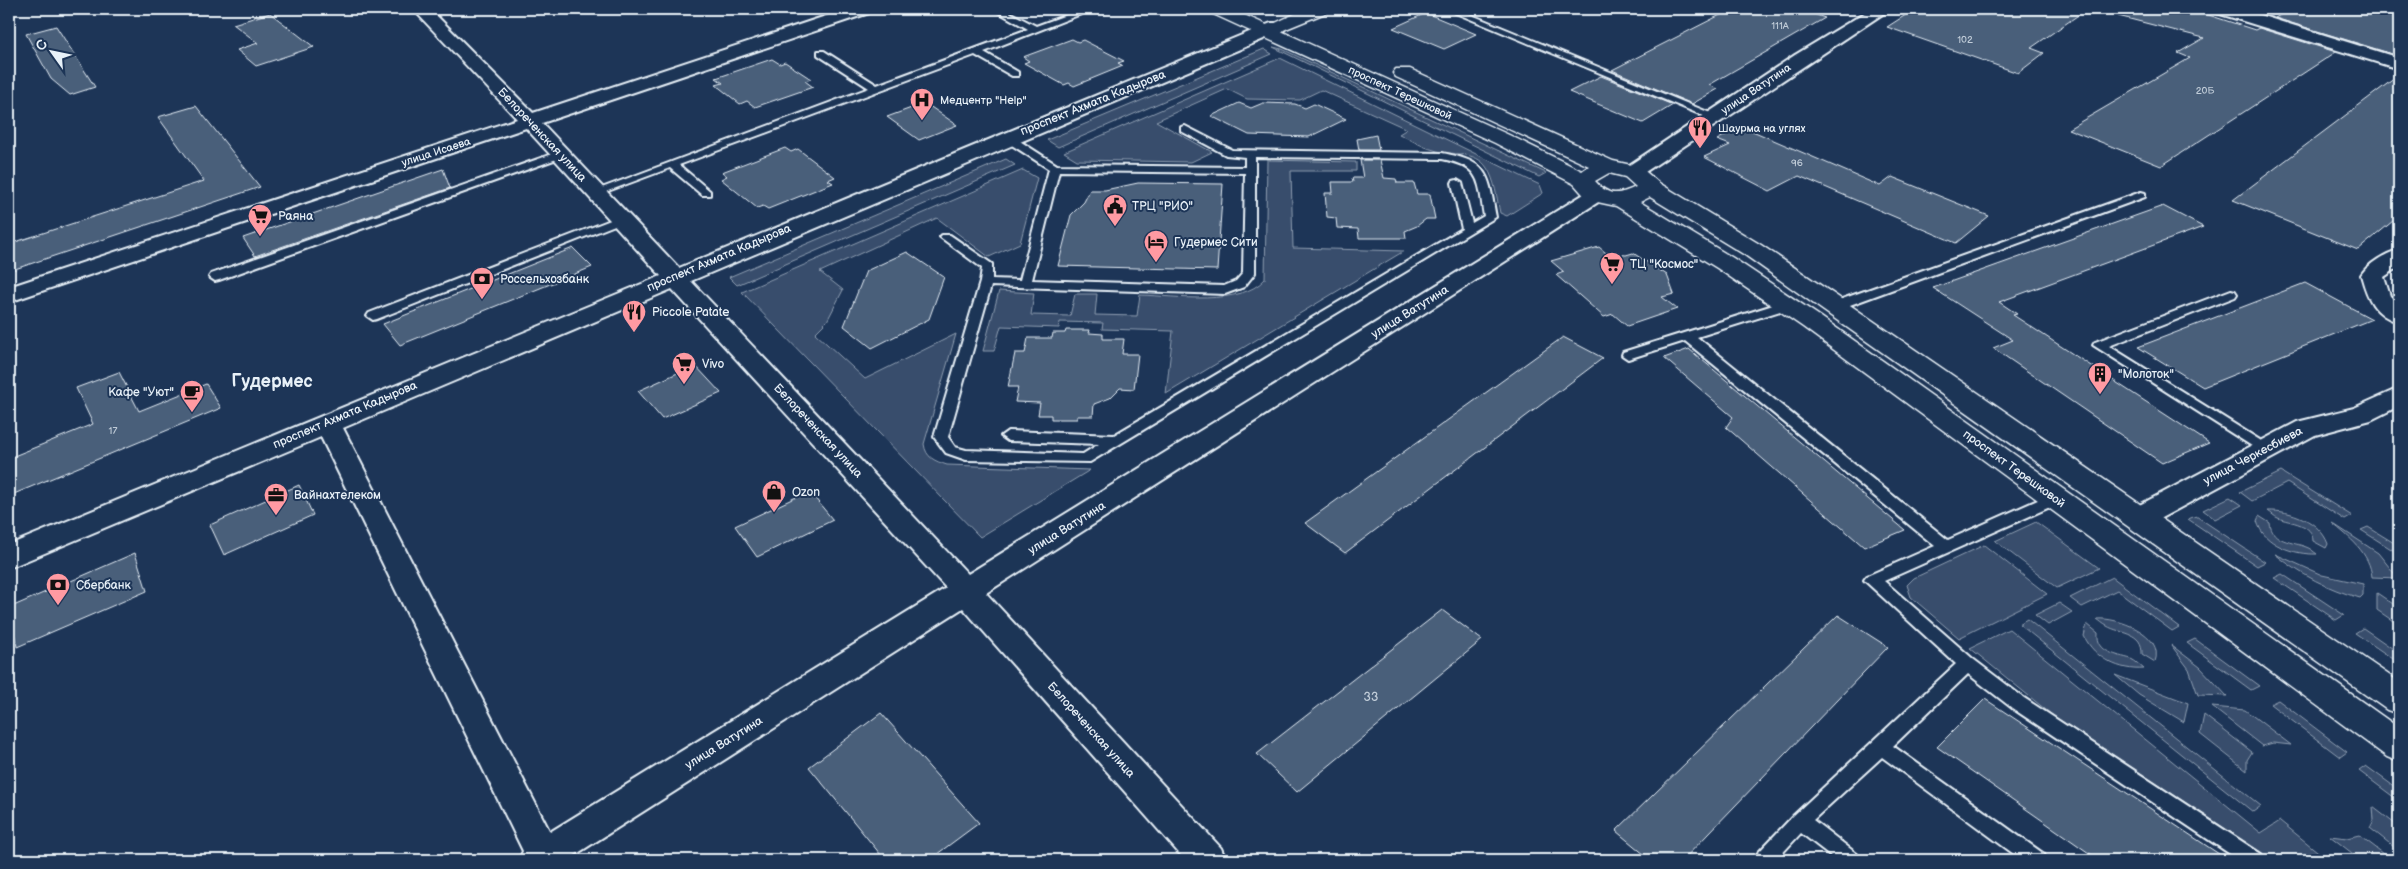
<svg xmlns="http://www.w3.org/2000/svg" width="2408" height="869" font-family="'Balsamiq Sans',sans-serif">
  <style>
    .green { fill: #374d6c; stroke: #909fb2 }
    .building { fill: #495e7a; stroke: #e8f1f8 }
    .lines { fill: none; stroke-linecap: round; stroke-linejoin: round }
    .lane-casing { stroke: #e8f1f8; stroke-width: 4 }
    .street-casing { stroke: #e8f1f8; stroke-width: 4 }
    .secondary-casing { stroke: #e8f1f8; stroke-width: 3 }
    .lane { fill: #1d3557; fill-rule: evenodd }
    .street { fill: #1d3557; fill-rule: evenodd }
    .secondary { fill: #1d3557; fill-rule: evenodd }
    .labels { text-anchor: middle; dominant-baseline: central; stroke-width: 4; stroke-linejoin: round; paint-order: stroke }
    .number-label { font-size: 10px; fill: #c0ccd8 }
    .far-street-label { font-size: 11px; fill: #e8f1f8; stroke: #1d3557 }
    .far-poi-label { font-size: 11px; fill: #e8f1f8; stroke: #1d3557; text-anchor: start }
    .street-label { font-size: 12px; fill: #e8f1f8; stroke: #1d3557 }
    .poi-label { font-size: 12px; fill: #e8f1f8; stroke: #1d3557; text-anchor: start }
    .near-number-label { font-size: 12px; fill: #c0ccd8 }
    .district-label { font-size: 18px; font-weight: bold; fill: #e8f1f8; stroke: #1d3557 }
  </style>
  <rect width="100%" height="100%" fill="#1d3557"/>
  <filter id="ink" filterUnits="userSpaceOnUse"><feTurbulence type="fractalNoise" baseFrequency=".02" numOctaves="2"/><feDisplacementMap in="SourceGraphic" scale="10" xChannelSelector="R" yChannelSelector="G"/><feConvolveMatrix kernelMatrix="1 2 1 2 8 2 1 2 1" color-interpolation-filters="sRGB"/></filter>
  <g filter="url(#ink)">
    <!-- green -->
    <g class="green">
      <polygon points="1273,47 1282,49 1546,173 1539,177"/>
      <polygon points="1264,49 1272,54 1058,147 1047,140"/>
      <path d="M1280 58 1525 178 1540 185 1543 193 1507 216 1500 213C1497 199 1495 180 1487 168 1476 150 1451 156 1434 150 1422 147 1410 139 1399 134L1407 129 1321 90 1300 100 1247 99 1227 89 1156 121 1212 152 1191 162 1077 160 1064 152Z"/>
      <polygon points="1006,159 1015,165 737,285 729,277"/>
      <path d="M1267 160 1356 162V171H1291L1293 248 1404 251 1166 394 1173 331 1102 329 1103 323 1060 322 1059 328 1001 326 994 351H983L999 291 1034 293 1031 315 1070 316 1075 294H1097L1095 315 1137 316 1140 295C1176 296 1240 307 1265 279Z"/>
      <path d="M1023 170 1037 178 1020 243 989 257 937 218 820 272 843 290 827 321 815 333 865 379 956 334 924 444C926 458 935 461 947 465L1090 470 980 537 742 292Z"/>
      <polygon points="2281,472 2352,516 2345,520 2287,483 2252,501 2240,492"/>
      <polygon points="2230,497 2242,505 2215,519 2203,510"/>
      <path d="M2268 511C2290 510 2320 521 2328 544L2326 548 2313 541C2313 523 2290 523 2278 518 2275 517 2271 513 2268 511Z"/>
      <polygon points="2196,516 2265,562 2257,566 2188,519"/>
      <path d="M2259 516 2270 523C2271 542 2294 542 2306 547 2310 548 2314 552 2317 554 2295 555 2263 545 2257 521Z"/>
      <polygon points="2036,522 2099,568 2057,588 1995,541"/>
      <path d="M2332 523 2378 553 2398 578 2372 577C2370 553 2349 537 2332 523Z"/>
      <polygon points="2368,527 2399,546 2399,554 2361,530"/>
      <polygon points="1984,545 2047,594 1959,638 1911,597 1907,585 1914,578"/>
      <path d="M2275 554 2322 575 2363 584V595L2360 598C2328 589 2301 575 2275 554Z"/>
      <polygon points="2282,574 2344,615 2336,620 2274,578"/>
      <polygon points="2112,577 2179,627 2172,631 2117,590 2082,607 2070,598"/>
      <polygon points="2377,593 2399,608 2399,625 2377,610"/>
      <polygon points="2059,603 2072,612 2048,625 2035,615"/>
      <polygon points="2027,619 2261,806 2253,812 2019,624"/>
      <path d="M2097 619C2117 617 2165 634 2155 662L2142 654C2143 631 2120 634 2107 626 2103 624 2100 621 2097 619Z"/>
      <path d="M2087 624 2098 633C2096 653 2118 655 2131 659 2136 661 2140 666 2144 669 2120 671 2095 659 2084 636Z"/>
      <polygon points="2363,628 2399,653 2399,663 2355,633"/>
      <polygon points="2009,629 2261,833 2280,821 2328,860 2273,860 2051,714 1970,648"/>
      <polygon points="2195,639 2259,686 2251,690 2187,643"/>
      <polygon points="2171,645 2200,667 2227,696 2198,695 2189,669"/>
      <polygon points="2115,675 2188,703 2184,722 2139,695"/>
      <polygon points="2278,700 2347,752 2340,757 2270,704"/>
      <polygon points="2212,707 2245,710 2291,745 2273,743 2262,746"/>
      <polygon points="2204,715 2252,752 2247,760 2247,771 2200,734"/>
      <polygon points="2366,766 2399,790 2399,801 2359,771"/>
      <polygon points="2373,807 2399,827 2399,851 2370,828 2374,820"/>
      <polygon points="2359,835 2392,860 2361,860 2330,836 2347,838"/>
    </g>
    <!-- building -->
    <g class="building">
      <polygon points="1732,9 1800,9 1825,18 1709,85 1718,89 1692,104 1612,70"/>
      <polygon points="1915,9 2087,9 2031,48 2044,53 2018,73 1887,27"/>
      <polygon points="2119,9 2190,9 2255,30 2259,28 2336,52 2161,166 2068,129 2190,58 2178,53 2204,38 2118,16"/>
      <polygon points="2290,9 2399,9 2399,56 2275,18"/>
      <polygon points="270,13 314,47 256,66 237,50 258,43 233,24"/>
      <polygon points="1426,13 1476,34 1444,49 1393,28"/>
      <polygon points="56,26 95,87 70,95 51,79 26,34"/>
      <polygon points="1072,39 1078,42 1083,40 1124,61 1118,63 1123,66 1074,86 1069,83 1064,85 1024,63 1029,61 1023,57"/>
      <polygon points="772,59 780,64 785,62 811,79 805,81 813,87 755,107 747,101 740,104 716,85 723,83 716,78"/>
      <polygon points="2399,75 2399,216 2358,250 2233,200"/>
      <polygon points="1601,76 1673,105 1643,123 1569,92"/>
      <polygon points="925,103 957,125 919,140 887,117"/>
      <polygon points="1239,103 1251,108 1263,103 1295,104 1305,108 1314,104 1346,119 1309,137 1249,135 1211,116"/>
      <polygon points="196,106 260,187 9,271 9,244 204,181 158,117"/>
      <polygon points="1741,126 1880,186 1892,177 1989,216 1956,243 1799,176 1770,191 1704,157 1730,145 1717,140"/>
      <polygon points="1376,135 1379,150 1359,150 1357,139"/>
      <polygon points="785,148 791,152 798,149 835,177 828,180 833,183 768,209 763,206 757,208 721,179 727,176 722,172"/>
      <polygon points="1360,160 1380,160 1384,178 1396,179 1397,183 1414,183 1417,194 1430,194 1435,219 1426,219 1417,226 1405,231 1406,238 1359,238 1358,229 1337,228 1336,218 1327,217 1325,193 1333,193 1332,182 1353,182 1352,178 1363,178"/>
      <polygon points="443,169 450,188 255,256 243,238"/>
      <polygon points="1138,183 1223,184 1217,270 1058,266 1071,215 1084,202 1090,190 1105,190"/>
      <polygon points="2163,206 2203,227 1999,302 2017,314 2013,315 2209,443 2162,463 1993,348 2013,340 1933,288"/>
      <polygon points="1599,247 1606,253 1626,255 1633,253 1667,275 1674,294 1662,297 1677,309 1627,326 1613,314 1604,317 1556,275 1564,272 1551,261"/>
      <polygon points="573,248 592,267 400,345 383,324"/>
      <polygon points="907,252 944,277 929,319 872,348 844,326 866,271"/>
      <polygon points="2305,283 2372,319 2203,387 2138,347"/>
      <polygon points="1066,330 1090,330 1089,333 1103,334 1103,339 1124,339 1122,354 1138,354 1134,389 1120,388 1110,398 1094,404 1093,416 1077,416 1077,419 1051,419 1051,415 1038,415 1040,403 1015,402 1018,387 1008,387 1015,353 1025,353 1028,338 1052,338 1053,333 1065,333"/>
      <polygon points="1563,337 1603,358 1345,553 1305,523"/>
      <polygon points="1689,349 1905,530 1864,547 1726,427 1733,417 1664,358"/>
      <polygon points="695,365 721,393 662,419 638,391"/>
      <polygon points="119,372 139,411 206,384 221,408 9,496 9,458 93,424 76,388"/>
      <polygon points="299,485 313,515 224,555 210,525"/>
      <polygon points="809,491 833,520 757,557 735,526"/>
      <polygon points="135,553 147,591 17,647 9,608"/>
      <polygon points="1442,610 1482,640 1297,792 1257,754"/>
      <polygon points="1838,615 1888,647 1683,860 1651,860 1616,831"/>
      <polygon points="1985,699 2228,860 2099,860 1937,747"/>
      <polygon points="881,713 979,823 929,860 885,860 809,767"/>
    </g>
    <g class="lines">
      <defs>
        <g id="lane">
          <polygon points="993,9 1003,9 1036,26 1083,9 1094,9 984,52 1018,72 1018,76 1012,76 975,55 679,165 710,191 710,195 702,195 670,168 600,194 596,195 591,192 869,88 818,55 818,51 824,51 877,85 1028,29"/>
          <polygon points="1446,9 1457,9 1720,117 1719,119 1711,119"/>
          <path d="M1185 126 1232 150 1442 153C1489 162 1488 173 1496 217L1090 462 966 460 946 453 934 437 980 282 982 268 940 237 942 235H950L992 264V279L1020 280 1049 169 1004 140V136H1012L1057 165 1245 167V157L1226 155 1181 131V127ZM1255 157 1442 159C1482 167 1478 181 1484 216L1472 223 1462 183 1457 180 1453 181 1452 183 1462 229 1114 435 1008 431 1001 436 1008 441 1099 444 1083 454 966 450 955 447 948 437 991 286 1225 294 1244 287 1255 273ZM1059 171 1245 173 1243 273 1236 281 1224 286 1032 280Z"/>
          <polygon points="561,151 566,154 565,156 219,280 215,281 209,277 211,274"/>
          <polygon points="2141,192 2145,193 2145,197 1839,309 1835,310 1829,306 1831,303"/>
          <polygon points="621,216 627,219 625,221 377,319 373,320 367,316 369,313"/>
          <polygon points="2231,290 2235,291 2237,294 2235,297 2109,346 2271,447 2273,450 2271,453 2266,455 2093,345 2095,342"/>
          <polygon points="1786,301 1790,302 1792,305 1790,308 1697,337 1948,540 2049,495 2059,495 2061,499 2059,503 1884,581 1973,659 2024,698 2261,854 2263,860 2239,860 2012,708 1968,674 1893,746 2044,854 2046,860 2022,860 1882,757 1813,820 1857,854 1859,860 1836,860 1801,833 1776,860 1755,860 1757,854 1794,815 1956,664 1864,580 1867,576 1935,546 1685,341 1628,359 1622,355 1623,352"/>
        </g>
        <g id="street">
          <path d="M413 9H430L533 113 847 9H871L869 13 542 123 679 268 1271 23H1283L1286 27 1283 31 691 281 968 574 1589 191 1596 189 1603 191 1606 195 1603 199 986 593 1221 848 1226 860H1185L963 608 567 860H519L523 851 321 437 9 568V545L661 276 526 128 9 302V287L517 119ZM672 289 946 588 550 832 343 428Z"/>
          <polygon points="1871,9 1890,9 1639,176 1632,178 1625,176 1622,172 1625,168 1795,55"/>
          <polygon points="2215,9 2240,9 2399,58 2399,69 2217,13"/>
          <path d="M2399 250V267L2384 277 2390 296 2399 304V322C2374 316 2367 297 2361 275 2368 264 2386 253 2399 250Z"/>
          <polygon points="2399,388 2399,406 2371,420 2315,435 2150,524 2140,527 2130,524 2126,517 2130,510 2297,422 2354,408"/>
        </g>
        <path id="secondary" d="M1208 9H1231L1269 26 1305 9H1328L1325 13 1281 31 1509 135 1582 171 1589 166 1396 77 1393 73 1396 69H1410L1613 161 1640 167 1659 183 1761 245 1844 301 2399 682V714L2387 710 1745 255 1650 197 1640 202 1733 258 1821 317 2399 728V762L2387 757 1803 327 1717 268 1616 206 1588 200 1574 184 1495 143 1211 13ZM1609 173 1625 177 1636 187C1618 195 1609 197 1595 181Z"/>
      </defs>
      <!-- lane casing -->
      <use href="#lane" class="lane-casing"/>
      <!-- street casing -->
      <use href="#street" class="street-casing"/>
      <!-- secondary casing -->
      <use href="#secondary" class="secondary-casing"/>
      <!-- lane -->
      <use href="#lane" class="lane"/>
      <!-- street -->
      <use href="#street" class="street"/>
      <!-- secondary -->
      <use href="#secondary" class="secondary"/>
    </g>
  </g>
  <!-- icons -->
  <defs>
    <symbol id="hospital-pin" viewBox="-11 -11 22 30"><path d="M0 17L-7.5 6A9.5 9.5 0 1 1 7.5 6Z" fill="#ff9aa2" stroke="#1d3557"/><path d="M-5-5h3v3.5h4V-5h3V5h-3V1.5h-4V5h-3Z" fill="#111"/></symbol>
    <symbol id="restaurant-pin" viewBox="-11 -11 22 30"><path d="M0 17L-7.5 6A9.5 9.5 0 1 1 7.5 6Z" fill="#ff9aa2" stroke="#1d3557"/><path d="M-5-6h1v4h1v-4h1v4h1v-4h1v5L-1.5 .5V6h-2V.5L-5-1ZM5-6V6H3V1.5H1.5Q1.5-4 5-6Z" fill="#111"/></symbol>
    <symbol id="civic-pin" viewBox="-11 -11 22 30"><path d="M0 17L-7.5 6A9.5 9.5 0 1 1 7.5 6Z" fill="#ff9aa2" stroke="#1d3557"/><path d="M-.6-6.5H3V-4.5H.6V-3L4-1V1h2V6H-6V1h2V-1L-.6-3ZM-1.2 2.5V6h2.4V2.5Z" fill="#111"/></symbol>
    <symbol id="supermarket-pin" viewBox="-11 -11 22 30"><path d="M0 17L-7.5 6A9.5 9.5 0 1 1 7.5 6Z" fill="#ff9aa2" stroke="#1d3557"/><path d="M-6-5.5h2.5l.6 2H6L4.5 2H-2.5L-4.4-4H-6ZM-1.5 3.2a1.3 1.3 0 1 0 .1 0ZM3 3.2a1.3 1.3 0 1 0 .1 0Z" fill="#111"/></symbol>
    <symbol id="hotel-pin" viewBox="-11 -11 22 30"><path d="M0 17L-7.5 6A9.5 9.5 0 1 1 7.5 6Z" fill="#ff9aa2" stroke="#1d3557"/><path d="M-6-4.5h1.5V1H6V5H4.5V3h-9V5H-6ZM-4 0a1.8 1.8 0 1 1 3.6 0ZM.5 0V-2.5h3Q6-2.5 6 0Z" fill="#111"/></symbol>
    <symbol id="bank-pin" viewBox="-11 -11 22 30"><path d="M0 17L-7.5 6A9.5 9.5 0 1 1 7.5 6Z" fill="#ff9aa2" stroke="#1d3557"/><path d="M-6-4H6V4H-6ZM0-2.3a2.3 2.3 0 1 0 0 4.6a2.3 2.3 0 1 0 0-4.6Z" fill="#111"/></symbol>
    <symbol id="building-pin" viewBox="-11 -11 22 30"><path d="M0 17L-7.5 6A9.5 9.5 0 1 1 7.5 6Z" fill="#ff9aa2" stroke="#1d3557"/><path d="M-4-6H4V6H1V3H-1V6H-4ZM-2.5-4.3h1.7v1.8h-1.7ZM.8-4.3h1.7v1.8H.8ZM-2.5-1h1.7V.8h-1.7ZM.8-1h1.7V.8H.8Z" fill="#111"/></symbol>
    <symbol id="cafe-pin" viewBox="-11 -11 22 30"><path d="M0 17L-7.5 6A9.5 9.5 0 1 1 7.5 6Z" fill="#ff9aa2" stroke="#1d3557"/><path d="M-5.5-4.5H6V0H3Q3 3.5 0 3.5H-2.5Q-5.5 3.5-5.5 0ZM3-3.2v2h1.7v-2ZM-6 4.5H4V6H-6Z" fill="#111"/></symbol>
    <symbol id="shop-pin" viewBox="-11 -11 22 30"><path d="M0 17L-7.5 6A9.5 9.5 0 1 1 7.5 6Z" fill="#ff9aa2" stroke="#1d3557"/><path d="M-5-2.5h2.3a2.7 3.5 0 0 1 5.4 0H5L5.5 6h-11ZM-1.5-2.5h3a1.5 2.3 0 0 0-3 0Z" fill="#111"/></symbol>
    <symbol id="office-pin" viewBox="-11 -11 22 30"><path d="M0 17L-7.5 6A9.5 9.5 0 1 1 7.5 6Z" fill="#ff9aa2" stroke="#1d3557"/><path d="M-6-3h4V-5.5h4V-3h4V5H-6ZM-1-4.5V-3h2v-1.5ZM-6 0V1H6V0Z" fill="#111"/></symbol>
  </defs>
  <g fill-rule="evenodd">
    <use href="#hospital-pin" x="908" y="86" width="28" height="38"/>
    <use href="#restaurant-pin" x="1686" y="114" width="28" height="38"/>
    <use href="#civic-pin" x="1101" y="192" width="28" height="38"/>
    <use href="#supermarket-pin" x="246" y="202" width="28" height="38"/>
    <use href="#hotel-pin" x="1142" y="228" width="28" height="38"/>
    <use href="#supermarket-pin" x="1598" y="250" width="28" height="38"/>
    <use href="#bank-pin" x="468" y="265" width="28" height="38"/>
    <use href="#restaurant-pin" x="620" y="298" width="28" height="38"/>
    <use href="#supermarket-pin" x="670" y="350" width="28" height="38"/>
    <use href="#building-pin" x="2086" y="360" width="28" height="38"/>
    <use href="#cafe-pin" x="178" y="378" width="28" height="38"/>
    <use href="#shop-pin" x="760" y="478" width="28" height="38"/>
    <use href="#office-pin" x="262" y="481" width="28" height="38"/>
    <use href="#bank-pin" x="44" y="571" width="28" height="38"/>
  </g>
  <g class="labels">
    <!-- number labels -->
    <g class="number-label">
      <text x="1780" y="26">111А</text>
      <text x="1965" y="40">102</text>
      <text x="2205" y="91">20Б</text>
      <text x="1797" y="163">96</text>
      <text x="113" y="431">17</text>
    </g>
    <!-- far-street labels -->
    <g class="far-street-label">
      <text transform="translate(1756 89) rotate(-34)">улица Ватутина</text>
      <text transform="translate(1400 93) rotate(25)">проспект Терешковой</text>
      <text transform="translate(436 152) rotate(-18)">улица Исаева</text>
    </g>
    <!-- far-poi labels -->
    <g class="far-poi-label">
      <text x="940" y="100">Медцентр "Help"</text>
      <text x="1718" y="128">Шаурма на углях</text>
    </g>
    <!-- street labels -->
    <g class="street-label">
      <text transform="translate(1093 103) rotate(-22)">проспект Ахмата Кадырова</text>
      <text transform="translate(542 135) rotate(47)">Белореченская улица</text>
      <text transform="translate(719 258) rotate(-23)">проспект Ахмата Кадырова</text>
      <text transform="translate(1410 312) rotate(-32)">улица Ватутина</text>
      <text transform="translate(345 415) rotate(-23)">проспект Ахмата Кадырова</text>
      <text transform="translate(818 431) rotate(47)">Белореченская улица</text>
      <text transform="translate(2253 456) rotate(-28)">улица Черкесбиева</text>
      <text transform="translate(2014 469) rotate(36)">проспект Терешковой</text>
      <text transform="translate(1067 528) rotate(-32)">улица Ватутина</text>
      <text transform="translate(1091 730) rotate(48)">Белореченская улица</text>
      <text transform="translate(724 743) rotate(-32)">улица Ватутина</text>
    </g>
    <!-- poi labels -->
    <g class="poi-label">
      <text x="1132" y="206">ТРЦ "РИО"</text>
      <text x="278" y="216">Раяна</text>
      <text x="1174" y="242">Гудермес Сити</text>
      <text x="1630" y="264">ТЦ "Космос"</text>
      <text x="500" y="279">Россельхозбанк</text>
      <text x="652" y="312">Piccole Patate</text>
      <text x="702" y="364">Vivo</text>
      <text x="2118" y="374">"Молоток"</text>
      <text x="174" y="392" text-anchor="end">Кафе "Уют"</text>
      <text x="792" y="492">Ozon</text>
      <text x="294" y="495">Вайнахтелеком</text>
      <text x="76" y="585">Сбербанк</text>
    </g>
    <!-- near-number labels -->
    <g class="near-number-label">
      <text x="1371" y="697">33</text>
    </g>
    <!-- district labels -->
    <g class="district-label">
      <text x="272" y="381">Гудермес</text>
    </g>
  </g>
  <!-- margin -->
  <rect width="2408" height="869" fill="none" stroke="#1d3557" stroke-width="30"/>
  <rect x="15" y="15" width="2378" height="839" fill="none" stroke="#e8f1f8" stroke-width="2" filter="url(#ink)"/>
  <!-- north arrow -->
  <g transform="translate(52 52) rotate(303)" stroke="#1d3557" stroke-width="4" paint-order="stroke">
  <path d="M0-4L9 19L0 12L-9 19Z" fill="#e8f1f8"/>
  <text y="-8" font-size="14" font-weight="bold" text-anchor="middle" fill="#e8f1f8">С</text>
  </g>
</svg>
